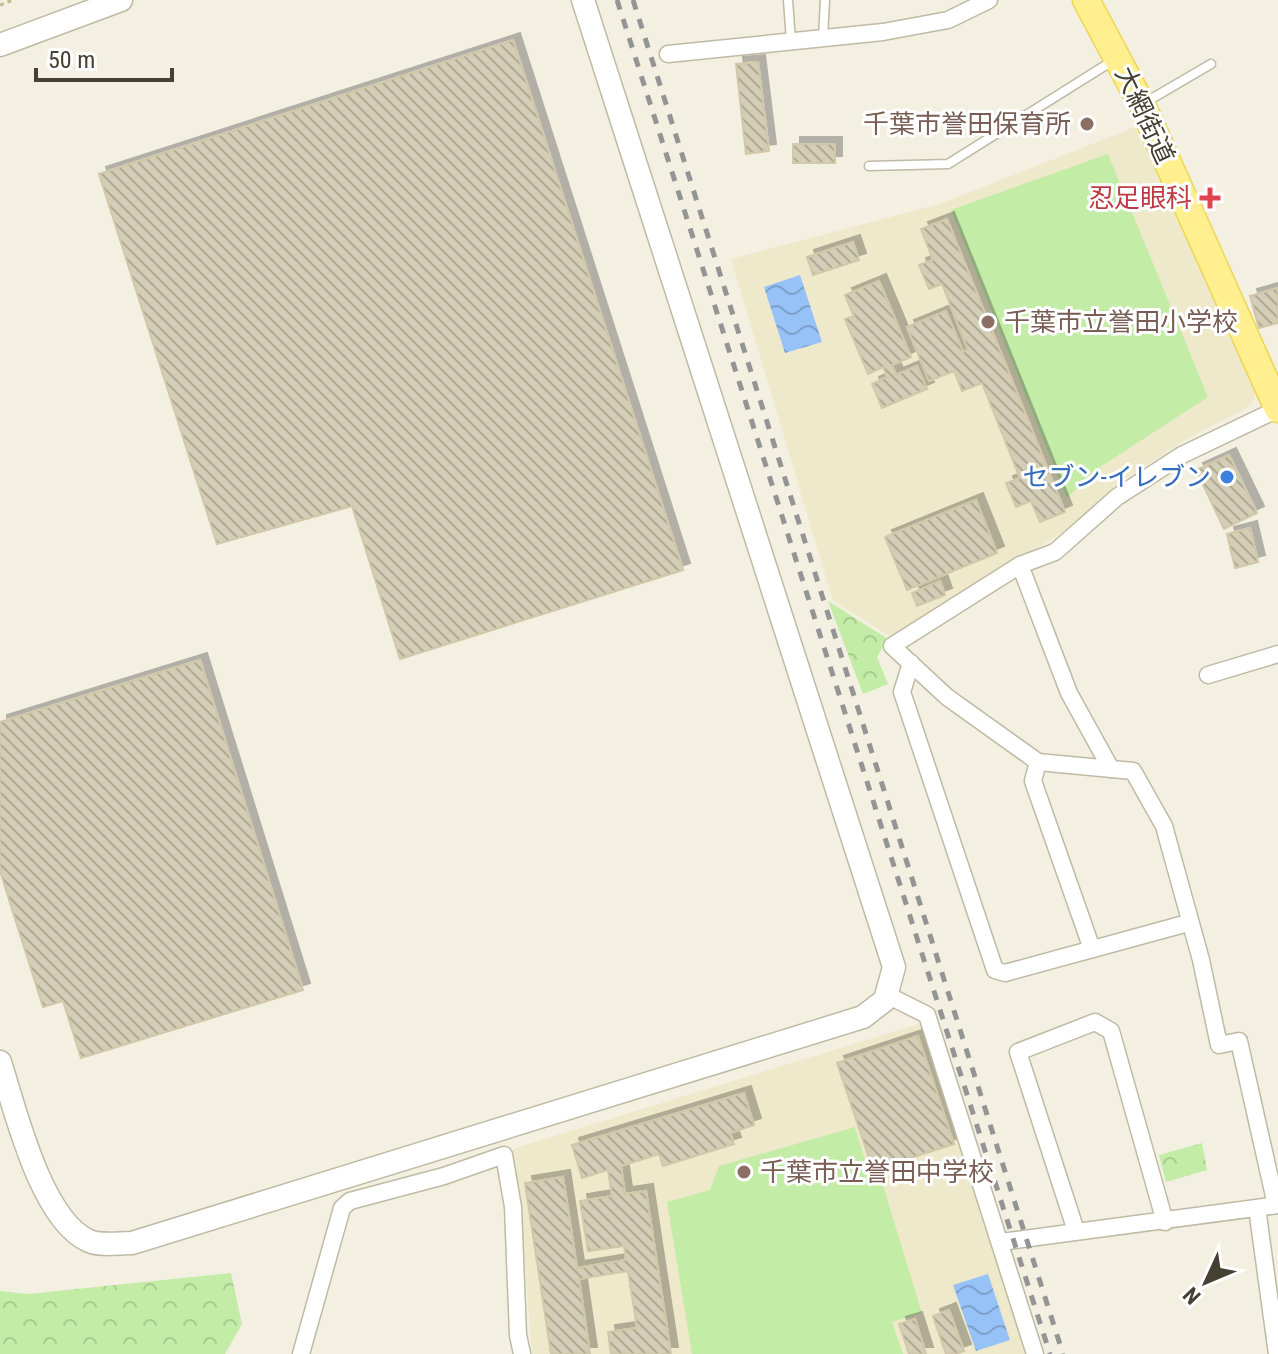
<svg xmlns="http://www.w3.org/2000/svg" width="1278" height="1354" font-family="'Roboto Condensed','Noto Sans JP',sans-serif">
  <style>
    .education { fill: #eee9ca }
    .grass { fill: #c3eca6 }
    .forest { fill: url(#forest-crowns) }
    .water { fill: url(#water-waves) }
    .building { fill: url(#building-back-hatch); stroke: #d1c7a9; stroke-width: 2; filter: url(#shadow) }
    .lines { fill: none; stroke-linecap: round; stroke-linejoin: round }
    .service-casing { stroke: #bfbaa4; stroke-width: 11 }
    .minor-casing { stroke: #bfbaa4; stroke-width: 19 }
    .tertiary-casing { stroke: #bfbaa4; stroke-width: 25 }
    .primary-casing { stroke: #efd654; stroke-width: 29 }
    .path { stroke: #c2b894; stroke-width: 3; stroke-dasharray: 4 4; stroke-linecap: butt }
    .service { stroke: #fff; stroke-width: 8 }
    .minor { stroke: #fff; stroke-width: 16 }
    .tertiary { stroke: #fff; stroke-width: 22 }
    .primary { stroke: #ffef8f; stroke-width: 26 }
    .rail { stroke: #949494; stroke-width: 5; stroke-dasharray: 10 10; stroke-linecap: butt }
    .education-dot { fill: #8d6e63; stroke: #fff; stroke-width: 3 }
    .health-dot { fill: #e0444e; stroke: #fff; stroke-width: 3 }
    .shop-dot { fill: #3f7fe0; stroke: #fff; stroke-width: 3 }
    .labels { text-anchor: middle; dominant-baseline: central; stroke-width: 6; stroke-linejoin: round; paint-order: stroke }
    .street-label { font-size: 26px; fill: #454032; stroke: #fff }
    .education-label { font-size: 26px; fill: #785e54; stroke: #fff; text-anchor: start }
    .health-label { font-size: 26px; fill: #be3a42; stroke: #fff; text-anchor: end }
    .shop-label { font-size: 26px; fill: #366cbe; stroke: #fff; text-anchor: end }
  </style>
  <defs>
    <pattern id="forest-crowns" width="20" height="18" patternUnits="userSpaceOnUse" patternTransform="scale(2)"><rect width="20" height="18" fill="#c3eca6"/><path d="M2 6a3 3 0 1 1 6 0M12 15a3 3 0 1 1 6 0" fill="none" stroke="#a9cb8f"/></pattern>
    <pattern id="water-waves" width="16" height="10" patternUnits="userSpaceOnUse" patternTransform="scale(2)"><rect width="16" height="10" fill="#97c2f7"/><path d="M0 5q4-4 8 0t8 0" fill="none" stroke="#7d9fc9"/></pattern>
    <pattern id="building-back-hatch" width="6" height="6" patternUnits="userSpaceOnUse" patternTransform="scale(2)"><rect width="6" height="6" fill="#d5ceb6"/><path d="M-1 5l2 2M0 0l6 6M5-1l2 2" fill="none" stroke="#afa995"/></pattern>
    <filter id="shadow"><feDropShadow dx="7" dy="-7" stdDeviation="0" flood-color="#0004"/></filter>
  </defs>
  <rect width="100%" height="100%" fill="#f3f0e2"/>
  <!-- education -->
  <g class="education">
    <polygon points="1135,127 1255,386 1254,400 1246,409 1190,437 1120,482 1075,525 891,637 833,601 731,259 940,204"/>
    <polygon points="925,1022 1029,1348 1026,1354 532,1354 519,1189 510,1156 515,1148"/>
  </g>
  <!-- grass -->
  <g class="grass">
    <polygon points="1108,154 1208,397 1094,471 1067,498 951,210"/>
    <polygon points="855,1127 872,1184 882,1182 922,1313 892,1322 903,1354 692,1354 667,1202 710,1190 719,1166"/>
  </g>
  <!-- forest -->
  <g class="forest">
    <polygon points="828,601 888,639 877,657 888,684 863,694"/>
    <polygon points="1202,1143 1207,1170 1166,1182 1159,1155"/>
    <polygon points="231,1273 242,1324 225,1354 0,1354 0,1291 28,1294"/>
  </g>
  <!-- water -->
  <g class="water">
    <polygon points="800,275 822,342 785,353 764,287"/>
    <polygon points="988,1274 1010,1340 976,1351 953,1285"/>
  </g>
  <!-- building -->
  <g class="building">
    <polygon points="513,40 683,570 400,659 352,506 217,544 99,174"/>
    <polygon points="758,62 769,151 746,154 736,64"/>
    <rect x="793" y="144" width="42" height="19"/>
    <polygon points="947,219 1065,512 1040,522 1031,501 1016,507 1006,483 1020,478 982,383 962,391 954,371 929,381 907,327 946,311 963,352 968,350 942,284 929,289 919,265 933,260 921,229"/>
    <polygon points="853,242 859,260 813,275 807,257"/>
    <polygon points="879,281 911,357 892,365 896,375 917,366 927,389 882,408 872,384 887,377 883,367 868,374 845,319 854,316 845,295"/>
    <polygon points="1278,288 1278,323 1259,328 1250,296"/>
    <polygon points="1229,455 1257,513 1224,529 1196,470"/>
    <polygon points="976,500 997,553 907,590 885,537"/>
    <polygon points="1250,528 1258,562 1235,568 1227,534"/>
    <polygon points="940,581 945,595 917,606 912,593"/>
    <polygon points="200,660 303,990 81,1058 63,1001 43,1007 0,871 0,722"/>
    <polygon points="918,1036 954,1144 873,1170 837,1063"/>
    <polygon points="744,1093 754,1125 730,1133 734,1144 663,1166 659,1154 621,1166 625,1194 646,1191 671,1354 611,1354 608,1332 637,1328 628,1271 579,1279 590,1354 551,1354 525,1183 563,1177 577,1268 626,1260 624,1246 588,1251 580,1201 612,1196 608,1170 582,1178 572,1145"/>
    <polygon points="949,1310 964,1351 956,1354 946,1354 933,1316"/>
    <polygon points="915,1319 926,1354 909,1354 899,1324"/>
  </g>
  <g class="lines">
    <defs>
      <g id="service">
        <polyline points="788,0 791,41"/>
        <polyline points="823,38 825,0"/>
        <polyline points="1146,102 1211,64"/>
        <polyline points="869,166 948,164 1114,60"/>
      </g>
      <g id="minor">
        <polyline points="668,54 883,32 948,20 989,0"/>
        <polyline points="1020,565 1069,693 1111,769"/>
        <polyline points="911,663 902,692 995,970 1005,973 1188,923"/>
        <polyline points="1208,675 1278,654"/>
        <polyline points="1038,762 1033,781 1092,949"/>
        <polyline points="887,995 927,1015 1035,1354"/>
        <polyline points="1276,1205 1239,1041 1219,1045 1201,960 1164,826 1133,771 1038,762 947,697 892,646 1020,565 1055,552 1117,497 1182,455 1278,409"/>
        <polyline points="1257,1208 1277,1354"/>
        <polyline points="1076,1231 1018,1052 1095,1022 1111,1031 1165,1222"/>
        <polyline points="1001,1242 1278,1205"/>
        <polyline points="301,1354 342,1208 350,1201 444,1176 504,1155 513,1207 518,1335 522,1354"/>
      </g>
      <g id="tertiary">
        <polyline points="0,45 121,0"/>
        <path d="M0 1062C15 1109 41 1220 89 1241 100 1246 119 1243 132 1243L863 1017 885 1000 894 967 583 0"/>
      </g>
      <polyline id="primary" points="1086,0 1142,105 1278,409"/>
    </defs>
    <!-- service casing -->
    <use href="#service" class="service-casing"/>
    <!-- minor casing -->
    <use href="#minor" class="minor-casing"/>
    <!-- tertiary casing -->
    <use href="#tertiary" class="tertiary-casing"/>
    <!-- primary casing -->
    <use href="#primary" class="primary-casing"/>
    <!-- path -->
    <polyline class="path" points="0,5 13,0"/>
    <!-- service -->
    <use href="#service" class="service"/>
    <!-- minor -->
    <use href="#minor" class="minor"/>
    <!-- tertiary -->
    <use href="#tertiary" class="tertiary"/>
    <!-- primary -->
    <use href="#primary" class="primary"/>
    <!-- rail -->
    <g class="rail">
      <polyline points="617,0 1050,1354"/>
      <polyline points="633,0 1063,1354"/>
    </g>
  </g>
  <!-- markers -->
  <g class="education-dot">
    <circle cx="1087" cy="124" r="8"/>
    <circle cx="988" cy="322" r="8"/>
    <circle cx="744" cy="1172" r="8"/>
  </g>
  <path class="health-dot" d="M1206 186h8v8h8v8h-8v8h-8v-8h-8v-8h8z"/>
  <circle class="shop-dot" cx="1227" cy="477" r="8"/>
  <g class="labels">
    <!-- street labels -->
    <g class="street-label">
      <text transform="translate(1145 115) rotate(65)">大網街道</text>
    </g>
    <!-- education labels -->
    <g class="education-label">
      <text x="1071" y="124" text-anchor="end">千葉市誉田保育所</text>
      <text x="1004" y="322">千葉市立誉田小学校</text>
      <text x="760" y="1172">千葉市立誉田中学校</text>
    </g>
    <!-- health labels -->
    <g class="health-label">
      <text x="1192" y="198">忍足眼科</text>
    </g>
    <!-- shop labels -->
    <g class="shop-label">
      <text x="1211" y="477">セブン-イレブン</text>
    </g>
  </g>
  <!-- north arrow -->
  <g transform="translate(1206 1282) rotate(226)" stroke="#ffffff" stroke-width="6" paint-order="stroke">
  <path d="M0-6L14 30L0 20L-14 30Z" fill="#454032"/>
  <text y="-12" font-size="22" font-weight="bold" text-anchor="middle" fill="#454032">N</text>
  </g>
  <!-- scale -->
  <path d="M36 68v12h136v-12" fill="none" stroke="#454032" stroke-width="4"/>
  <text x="48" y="68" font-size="24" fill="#454032" stroke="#ffffff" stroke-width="6" paint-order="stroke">50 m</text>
</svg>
